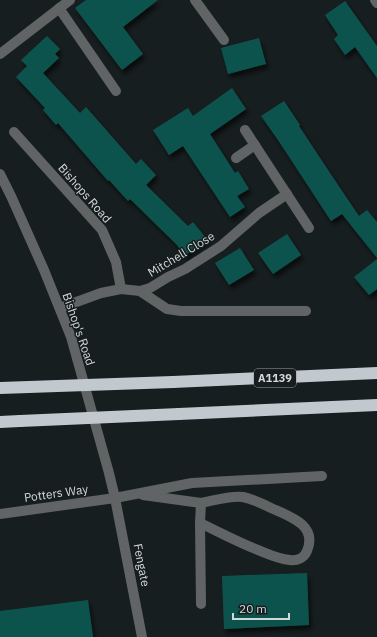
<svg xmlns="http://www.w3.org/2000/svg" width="377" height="637" font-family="'IBM Plex Sans',sans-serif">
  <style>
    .building { fill: #11534e; filter: url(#shadow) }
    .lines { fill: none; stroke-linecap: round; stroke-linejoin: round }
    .minor { stroke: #616465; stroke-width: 10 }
    .highway { stroke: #c2c9ce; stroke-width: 12 }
    .highway-bridge { stroke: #c2c9ce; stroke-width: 12 }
    .labels { text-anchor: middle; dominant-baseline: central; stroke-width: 3; stroke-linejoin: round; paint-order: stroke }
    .shield { fill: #171e1f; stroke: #9ba0a1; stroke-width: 1 }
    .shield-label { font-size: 11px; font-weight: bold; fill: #d3d8d9 }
    .street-label { font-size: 12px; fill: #d3d8d9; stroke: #171e1f }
  </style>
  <defs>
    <filter id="shadow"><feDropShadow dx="2.5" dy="4.5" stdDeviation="2" flood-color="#0009"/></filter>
  </defs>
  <rect width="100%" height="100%" fill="#171e1f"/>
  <!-- building -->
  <g class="building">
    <polygon points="86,0 158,0 123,27 143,54 122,70 75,8"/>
    <polygon points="345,1 377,46 377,78 355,47 345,55 334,39 338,35 325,15"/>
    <polygon points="47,36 60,49 55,54 59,58 43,73 80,113 86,107 136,164 141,159 156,175 146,185 188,226 193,222 206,238 185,256 177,245 130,199 128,201 109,180 108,181 58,123 56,125 43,110 45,108 16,77 27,66 21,60"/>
    <polygon points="259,38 266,64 228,74 221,48"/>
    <polygon points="232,88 246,109 210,134 235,173 238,171 249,189 237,196 245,207 230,217 183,146 169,155 153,130 188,108 193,116"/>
    <polygon points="284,101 300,125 299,126 334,179 359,216 367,210 377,222 377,258 342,214 331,221 278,140 261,116"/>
    <polygon points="287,234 301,255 273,274 258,253"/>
    <polygon points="240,248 254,270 229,285 215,263"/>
    <polygon points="377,259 377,289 369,295 354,277"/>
    <polygon points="307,573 309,625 224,629 222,576"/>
    <polygon points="88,600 93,637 0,637 0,611"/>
  </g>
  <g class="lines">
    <!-- minor -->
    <g class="minor">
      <polyline points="195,0 224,40"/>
      <polyline points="375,0 377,3"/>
      <polyline points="59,8 116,91"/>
      <polyline points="0,54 70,0"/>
      <polyline points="245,130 309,228"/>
      <polyline points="14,132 102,230 116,262 121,289 101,293 60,308"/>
      <polyline points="236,158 255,145"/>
      <polyline points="0,174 11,196 44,270 71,337 109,473 115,498 142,637"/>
      <polyline points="121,289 140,291 150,288 168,277 185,269 221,246 259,213 287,194"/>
      <polyline points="140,291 167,309 181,311 306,311"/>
      <polyline points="143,495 201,503 200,523 201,604"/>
      <polyline points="0,514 115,498 192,483 322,476"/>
      <path d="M200 523C219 532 238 542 258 550 268 554 278 559 290 560 297 561 304 558 307 551 318 525 289 516 271 508 263 504 252 499 243 497 232 495 212 501 201 503"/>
    </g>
    <!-- highway -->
    <g class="highway">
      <polyline points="173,382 377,373"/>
      <polyline points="179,414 377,405"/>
      <polyline points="0,422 20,421"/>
    </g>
    <!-- highway-bridge -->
    <g class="highway-bridge">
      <polyline points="0,388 173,382"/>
      <polyline points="20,421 179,414"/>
    </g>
  </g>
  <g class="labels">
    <!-- shield labels -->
    <rect class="shield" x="254" y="369" width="42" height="18" rx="3"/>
    <g class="shield-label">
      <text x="275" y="378">A1139</text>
    </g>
    <!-- street labels -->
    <g class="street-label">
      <text transform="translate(85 193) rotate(49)">Bishops Road</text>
      <text transform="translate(181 254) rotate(-31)">Mitchell Close</text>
      <text transform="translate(79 329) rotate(71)">Bishop's Road</text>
      <text transform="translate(56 493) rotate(-8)">Potters Way</text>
      <text transform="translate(142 565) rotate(79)">Fengate</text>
    </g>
  </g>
  <!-- scale -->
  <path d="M233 613v6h56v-6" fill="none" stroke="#d3d8d9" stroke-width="2"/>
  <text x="239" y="613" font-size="12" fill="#d3d8d9" stroke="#171e1f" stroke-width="3" paint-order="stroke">20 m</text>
</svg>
